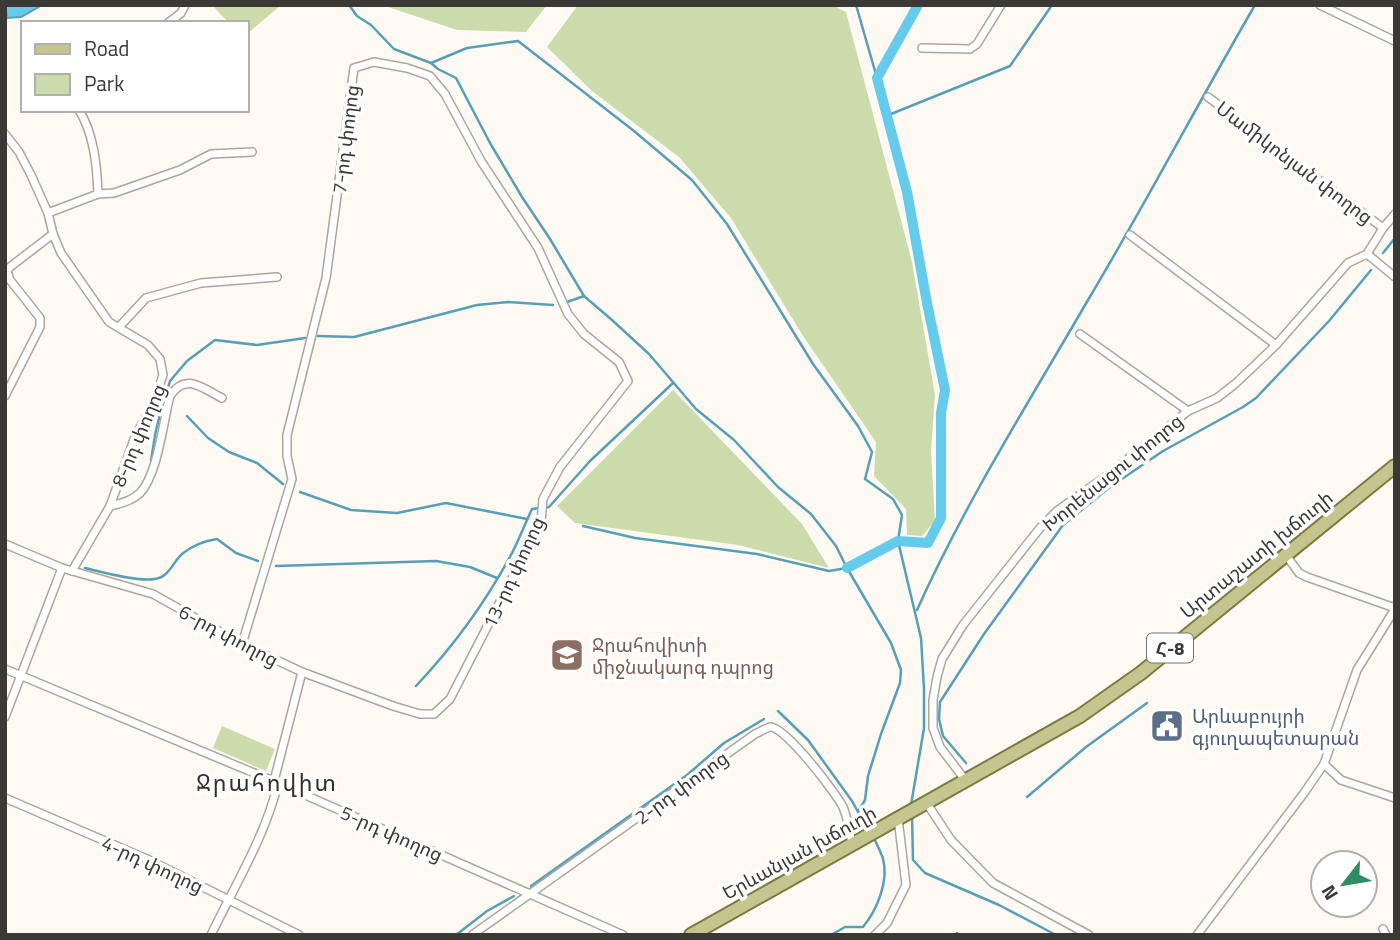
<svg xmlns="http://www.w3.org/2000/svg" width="1400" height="940" font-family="'Titillium Web','Noto Sans Armenian',sans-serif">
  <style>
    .green { fill: #ccdbab }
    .water { fill: #64cbec; stroke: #589fb5; stroke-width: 2 }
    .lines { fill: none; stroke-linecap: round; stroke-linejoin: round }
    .stream { stroke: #589fb5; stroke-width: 2.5 }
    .canal { stroke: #64cbec; stroke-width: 10 }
    .minor-casing { stroke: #aba69e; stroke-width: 10 }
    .primary-casing { stroke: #7c7b3f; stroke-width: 16 }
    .minor { stroke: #fff; stroke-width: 7 }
    .primary { stroke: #c5c58f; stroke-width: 12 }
    .labels { text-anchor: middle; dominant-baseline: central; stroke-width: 7; stroke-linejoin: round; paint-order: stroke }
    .shield { fill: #fff; stroke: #767472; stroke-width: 2 }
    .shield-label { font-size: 18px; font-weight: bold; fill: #3b3936 }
    .street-label { font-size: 19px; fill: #3b3936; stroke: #fff }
    .education-label { font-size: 19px; fill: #785e54; stroke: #fff; text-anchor: start }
    .service-label { font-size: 19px; fill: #4e5e75; stroke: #fff; text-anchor: start }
    .quarter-label { font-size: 23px; letter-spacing: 2px; fill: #35312a; stroke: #fff }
  </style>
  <rect width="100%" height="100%" fill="#fefaf3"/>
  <!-- green -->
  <g class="green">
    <polygon points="212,5 281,5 247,34 247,23 229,23"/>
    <polygon points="382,5 547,5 526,32 457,30"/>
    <polygon points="578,5 832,5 846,12 912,262 935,395 931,451 935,521 922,536 907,535 906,509 874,476 876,442 803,336 731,218 679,157 592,91 547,47"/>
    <polygon points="673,390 802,524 829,568 738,545 575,523 557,506"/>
    <polygon points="222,726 275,749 266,771 213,748"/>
  </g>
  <!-- water -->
  <polygon class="water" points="5,5 42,5 21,17 7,18"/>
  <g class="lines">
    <!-- stream -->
    <g class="stream">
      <polyline points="349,5 357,16 371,25 394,49 431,63 438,69 456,78 490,143 522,197 550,239 584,296 612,320 649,354 696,409 734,440 778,487 811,514 836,546 847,568 891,643 901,670 900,683 881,734 868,776 865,800 858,812"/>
      <polyline points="856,5 877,78"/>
      <polyline points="431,63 467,48 518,41 634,131 692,180 727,224 813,364 858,426 872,452 865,479 893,499 902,515 898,541 921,638 924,689 924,728 911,805"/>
      <polyline points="886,116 1010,66 1052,5"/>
      <polyline points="1383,253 1395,238"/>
      <polyline points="567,302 584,296"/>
      <polyline points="318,336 354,337 477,305 508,302 553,305"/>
      <polyline points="187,416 208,438 229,452 257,463 283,484"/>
      <polyline points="151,461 155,435 160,414 170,381 187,361 215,340 257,345 305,338"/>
      <polyline points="300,492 351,510 397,513 446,503 527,519"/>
      <polyline points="583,526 635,538 757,554 829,571 847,568"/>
      <polyline points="276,566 436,561 470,567 497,578"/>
      <path d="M85 568C102 572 138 582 155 579 169 577 173 562 182 554 193 545 203 541 217 539L236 553 258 561"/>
      <path d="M917 610C965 503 1029 402 1088 300 1146 203 1198 103 1255 5"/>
      <path d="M416 686C452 648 487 600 512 553 519 539 525 524 532 509L549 507 590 461 673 383"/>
      <polyline points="778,711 808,740 852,801 868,830"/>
      <polyline points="966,763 943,736 939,719 940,702 984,634 1063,525 1110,487 1163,451 1243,407 1256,398 1329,321 1371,270"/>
      <polyline points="1027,797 1086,747 1147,703"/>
      <polyline points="912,815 913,860 925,873 999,905 1056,935"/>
      <polyline points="531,886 687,775 724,743 764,719"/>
      <polyline points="957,933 959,935"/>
      <polyline points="456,935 487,911 514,896"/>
      <path d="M831 935 845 927H863C877 910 889 881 883 859 881 852 877 845 874 838"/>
    </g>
    <!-- canal -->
    <polyline class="canal" points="847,568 898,541 928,543 941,518 941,413 945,390 927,303 907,192 877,78 918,5"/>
    <defs>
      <g id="minor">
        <polyline points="1320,5 1395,41"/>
        <polyline points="168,23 181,13 185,5"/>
        <polyline points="922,48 970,49 977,44 1001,5"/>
        <polyline points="1208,97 1383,228"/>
        <path d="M79 110C94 134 97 166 98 194"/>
        <polyline points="5,134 19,152 31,175 48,213 53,234 61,253 109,322 148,345 160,359 163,375 155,399 135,437 110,506 72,571"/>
        <polyline points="48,213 98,194 114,193 157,178 180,170 211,154 252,152"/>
        <polyline points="1130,235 1276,345"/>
        <polyline points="1367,254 1395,277"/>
        <polyline points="119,327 146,298 201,283 277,277"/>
        <polyline points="1080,334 1188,411"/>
        <polyline points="5,396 40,327 40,318 10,280 7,271 10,267 53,234"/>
        <path d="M110 506C120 504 132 501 140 493 158 474 163 422 170 396 186 372 202 388 222 398"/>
        <polyline points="5,544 62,568 153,594 242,644 302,672 393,706 420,714 434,714 450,699 541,522 543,499 560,467 628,381 619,362 584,334 568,314 538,248 481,161 445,94 430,76 407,68 374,62 354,68 326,278 287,435 287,456 292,479 242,644"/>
        <polyline points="1286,555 1299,573 1307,577 1395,608"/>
        <polyline points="5,669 278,783 623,935"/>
        <polyline points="5,717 62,568"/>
        <polyline points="1324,764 1341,780 1395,798"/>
        <polyline points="274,781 302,672"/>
        <polyline points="966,781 940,747 933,728 933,700 937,677 942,659 963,625 1040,528 1058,510 1108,475 1188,411 1217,398 1235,384 1276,345 1348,263 1367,254 1383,228 1395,214"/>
        <polyline points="5,798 147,859 299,935"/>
        <polyline points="926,802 951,840 993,883 1089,935"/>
        <polyline points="1383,929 1386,935"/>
        <path d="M211 935C234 887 266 835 278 783"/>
        <path d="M472 935 755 734C760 732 766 728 770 727 785 726 836 793 843 807 848 819 850 832 852 844"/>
        <polyline points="875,935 887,923 906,885 898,818"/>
        <polyline points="1197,935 1304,793 1324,764 1357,670 1395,609"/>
      </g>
      <polyline id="primary" points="691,935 1080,716 1141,673 1395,466"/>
    </defs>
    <!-- minor casing -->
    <use href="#minor" class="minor-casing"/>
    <!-- primary casing -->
    <use href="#primary" class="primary-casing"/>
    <!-- minor -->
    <use href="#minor" class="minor"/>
    <!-- primary -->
    <use href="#primary" class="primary"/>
  </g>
  <!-- icons -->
  <defs>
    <symbol id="school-square" viewBox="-11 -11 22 22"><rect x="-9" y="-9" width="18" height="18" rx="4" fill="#8d6e63" stroke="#fff"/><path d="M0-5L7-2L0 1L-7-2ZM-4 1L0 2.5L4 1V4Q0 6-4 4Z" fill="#fff"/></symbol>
    <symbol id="civic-square" viewBox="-11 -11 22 22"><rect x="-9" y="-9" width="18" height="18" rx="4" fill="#5c6f8a" stroke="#fff"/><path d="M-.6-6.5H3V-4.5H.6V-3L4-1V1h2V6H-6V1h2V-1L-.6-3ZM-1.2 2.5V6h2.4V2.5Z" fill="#fff"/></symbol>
  </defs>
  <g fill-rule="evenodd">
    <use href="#school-square" x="548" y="636" width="38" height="38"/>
    <use href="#civic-square" x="1148" y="707" width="38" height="38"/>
  </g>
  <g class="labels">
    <!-- shield labels -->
    <rect class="shield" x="1147" y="633.5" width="46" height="29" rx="5"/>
    <g class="shield-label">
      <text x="1170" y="648">Հ-8</text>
    </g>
    <!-- street labels -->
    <g class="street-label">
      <text transform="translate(345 139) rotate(-83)">7-րդ փողոց</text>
      <text transform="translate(1295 162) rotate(37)">Մամիկոնյան փողոց</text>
      <text transform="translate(138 435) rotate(-67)">8-րդ փողոց</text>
      <text transform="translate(1112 472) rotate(-39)">Խորենացու փողոց</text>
      <text transform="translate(1256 554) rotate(-39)">Արտաշատի խճուղի</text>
      <text transform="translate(513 572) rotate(-65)">13-րդ փողոց</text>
      <text transform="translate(229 635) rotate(28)">6-րդ փողոց</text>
      <text transform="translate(681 787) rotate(-36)">2-րդ փողոց</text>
      <text transform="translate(392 833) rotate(24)">5-րդ փողոց</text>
      <text transform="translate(799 852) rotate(-29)">Երևանյան խճուղի</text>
      <text transform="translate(153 864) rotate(25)">4-րդ փողոց</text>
    </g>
    <!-- education labels -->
    <g class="education-label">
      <text x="592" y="644">Ջրահովիտի<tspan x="592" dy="22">միջնակարգ դպրոց</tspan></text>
    </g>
    <!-- service labels -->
    <g class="service-label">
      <text x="1192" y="715">Արևաբույրի<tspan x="1192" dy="22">գյուղապետարան</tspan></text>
    </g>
    <!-- quarter labels -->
    <g class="quarter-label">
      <text x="267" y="782">Ջրահովիտ</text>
    </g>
  </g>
  <!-- border -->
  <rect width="1400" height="940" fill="none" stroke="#3b3936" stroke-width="14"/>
  <!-- legend -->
  <rect x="21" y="21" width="228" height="91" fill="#ffffff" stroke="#b1b0af" stroke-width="2"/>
  <rect x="35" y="44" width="35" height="10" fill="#c5c58f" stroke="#b1b0af" stroke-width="2"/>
  <text x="84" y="56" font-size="21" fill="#3b3936">Road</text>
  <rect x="35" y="74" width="35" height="21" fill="#ccdbab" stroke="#b1b0af" stroke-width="2"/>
  <text x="84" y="91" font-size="21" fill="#3b3936">Park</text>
  <!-- north arrow -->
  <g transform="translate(1344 884) rotate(239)"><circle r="33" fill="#ffffff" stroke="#b1b0af" stroke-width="2"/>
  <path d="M0-5L12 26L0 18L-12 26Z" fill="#2e8d66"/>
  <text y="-10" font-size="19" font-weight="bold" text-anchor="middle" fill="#3b3936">N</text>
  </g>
</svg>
